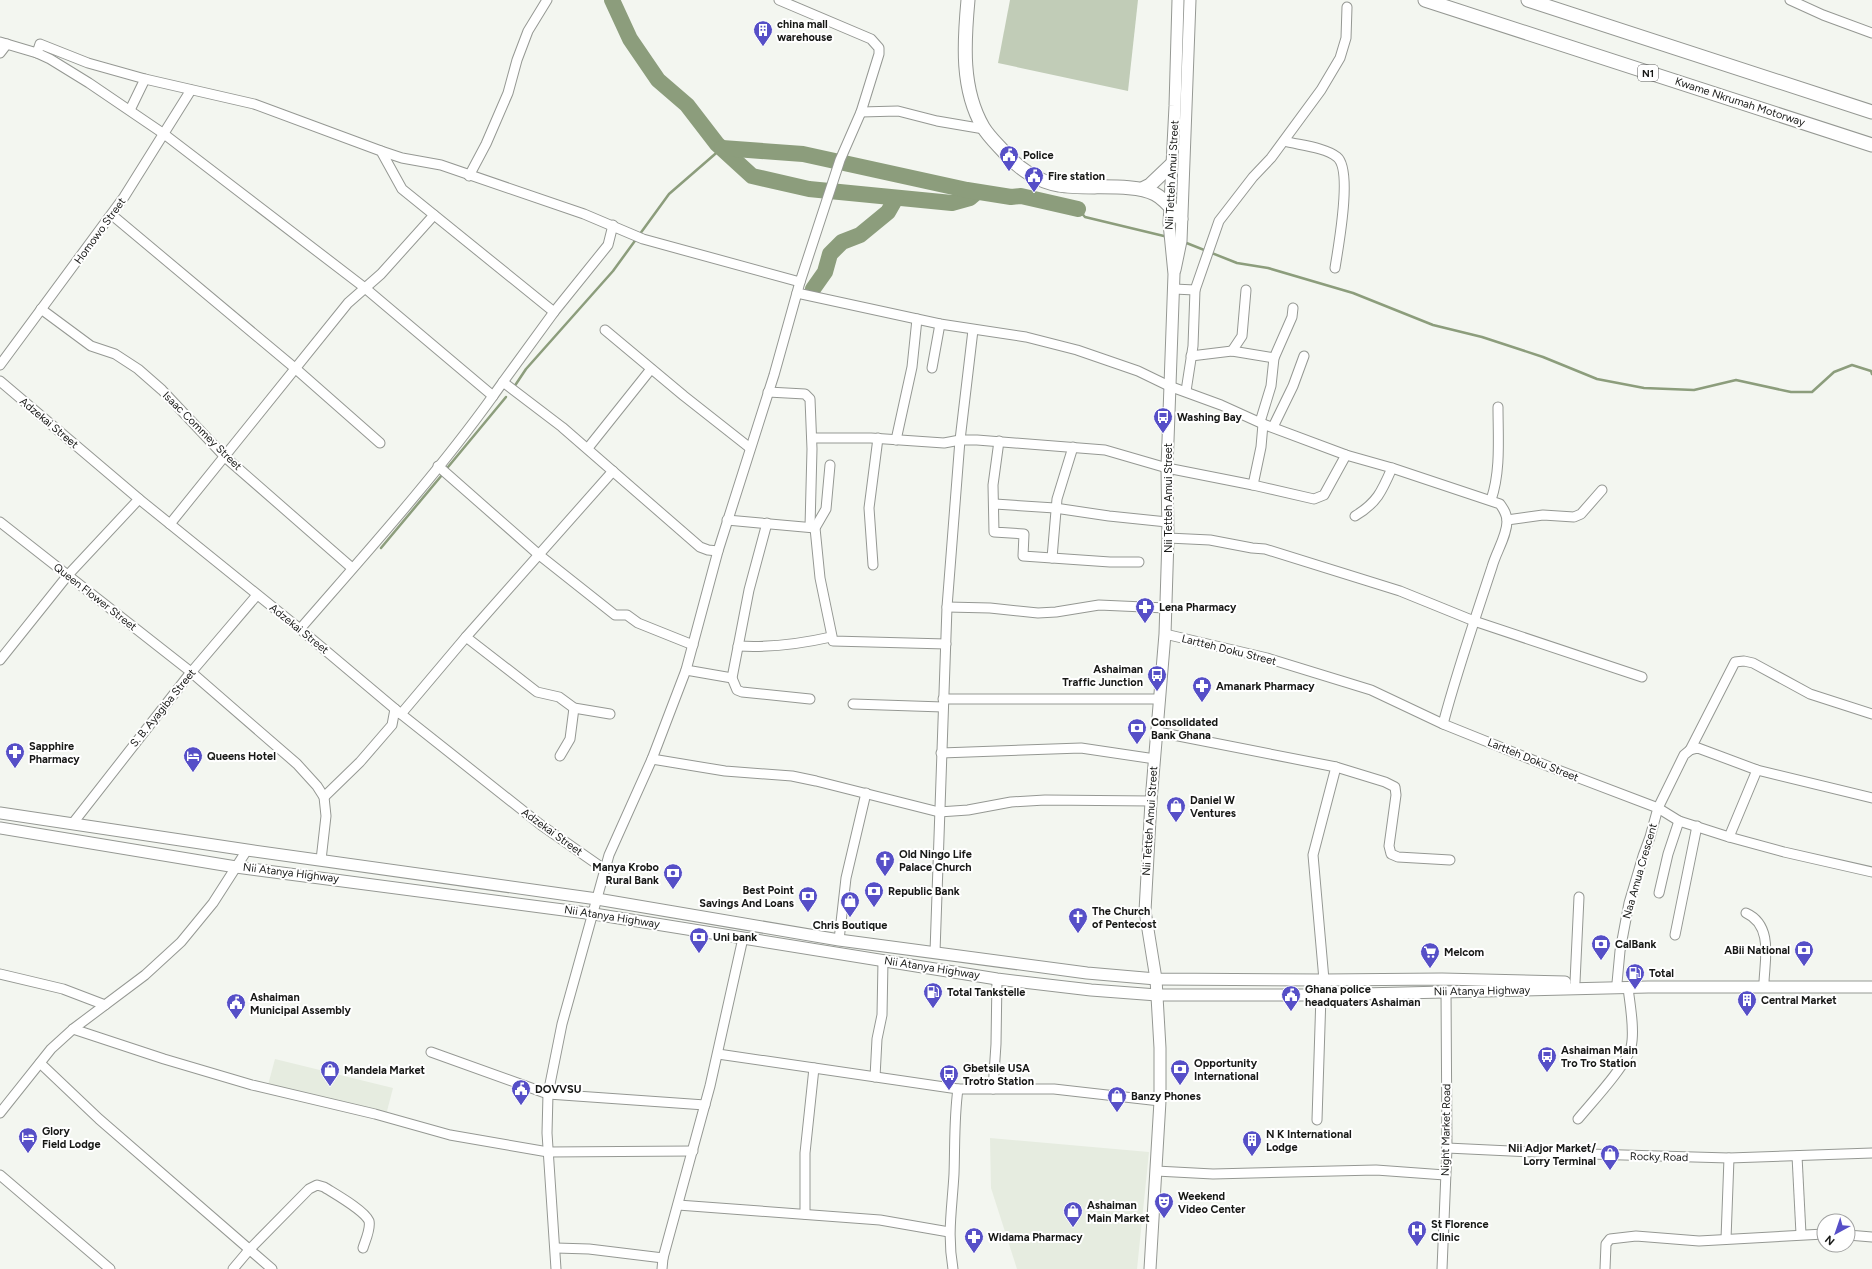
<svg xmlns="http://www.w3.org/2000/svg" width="1872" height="1269" font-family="Figtree,sans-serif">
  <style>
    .built { fill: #e6ece0 }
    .green { fill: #c1ccb7 }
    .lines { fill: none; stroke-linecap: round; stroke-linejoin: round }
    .stream { stroke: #8c9d7c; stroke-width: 2.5 }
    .river { stroke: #8c9d7c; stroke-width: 16 }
    .minor-casing { stroke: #959893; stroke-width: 11 }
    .major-casing { stroke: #959893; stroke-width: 13 }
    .highway-casing { stroke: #959893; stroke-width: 15 }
    .minor { stroke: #fff; stroke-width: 9 }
    .major { stroke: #fff; stroke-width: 11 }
    .highway { stroke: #fff; stroke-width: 13 }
    .labels { text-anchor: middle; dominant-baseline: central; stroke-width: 4; stroke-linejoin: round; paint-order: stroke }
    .shield { fill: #fff; stroke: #5d5d5c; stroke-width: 1 }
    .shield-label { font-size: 10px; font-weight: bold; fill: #171816 }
    .poi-label { font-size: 11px; font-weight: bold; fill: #171816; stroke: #fff; text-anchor: start }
    .street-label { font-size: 11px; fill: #171816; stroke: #fff }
  </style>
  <rect width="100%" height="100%" fill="#f3f6f0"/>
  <!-- built -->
  <g class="built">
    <polygon points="275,1059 393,1088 386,1115 268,1085"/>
    <polygon points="990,1138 1149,1152 1137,1269 1017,1269 991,1188"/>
  </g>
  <!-- green -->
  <polygon class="green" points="1010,0 1138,0 1128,91 998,63"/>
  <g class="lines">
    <!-- stream -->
    <g class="stream">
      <polyline points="1078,209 1085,217 1168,237"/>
      <polyline points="1184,242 1237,263 1268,268 1353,293 1433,325 1482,337 1543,357 1597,379 1644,388 1694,390 1736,380 1791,392 1812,392 1834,372 1852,365 1871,371 1872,374"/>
      <polyline points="514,387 526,369 613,271 669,194 722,148"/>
      <polyline points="448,467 506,397"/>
      <polyline points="381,548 442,475"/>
    </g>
    <!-- river -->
    <g class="river">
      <polyline points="612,0 630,39 658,80 687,105 717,144 752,176 809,189 952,203 970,198 977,192"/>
      <polyline points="722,148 803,154 967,190 1011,197 1021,196 1078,209"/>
      <polyline points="813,289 825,272 830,254 842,242 860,235 888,212 896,198"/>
    </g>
    <defs>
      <g id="minor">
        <polyline points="1790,0 1823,15 1872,33"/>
        <path d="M0 42 37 53 50 59 89 83 164 134 365 288 493 396C434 478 366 553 300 629"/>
        <polyline points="0,53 7,44"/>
        <polyline points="37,53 40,44 88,63 145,79 254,104 381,151 402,189 554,312"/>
        <polyline points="130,110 145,79"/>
        <polyline points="861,112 898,111 937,121 984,129"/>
        <path d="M1284 141C1298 145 1325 147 1337 157 1353 170 1338 248 1335 268"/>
        <polyline points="381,151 402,158 441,165 584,214 643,239 800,282"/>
        <polyline points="469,176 486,144 508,93 517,60 528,31 547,0"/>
        <polyline points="112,215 296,369 380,443"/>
        <polyline points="1174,289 1195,290 1219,221 1253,177 1271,158 1321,90 1340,58 1346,38 1347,7"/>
        <path d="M797 293 940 324 1026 337 1077 350 1138 371 1169 386 1221 405 1263 424 1346 455 1392 468 1500 504C1504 510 1507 514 1507 521 1507 536 1496 552 1492 567 1475 619 1457 671 1443 724"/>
        <polyline points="41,309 91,346 115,354 138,369 162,390 225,457 352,568"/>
        <polyline points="605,330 684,396 750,448"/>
        <polyline points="1232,351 1242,336 1246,290"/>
        <polyline points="1191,356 1232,351 1274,358"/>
        <polyline points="0,365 124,197 191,90"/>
        <polyline points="932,368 940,324"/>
        <polyline points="0,381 139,499 300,629 401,714 541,825 604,869"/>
        <polyline points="503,382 554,312 608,245 613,225"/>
        <polyline points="1186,391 1193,346 1195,290"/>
        <polyline points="768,392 805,394 810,399 812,449 810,527"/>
        <polyline points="493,396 503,382 562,427 700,547 708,550 718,551"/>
        <polyline points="1260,422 1271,386 1274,358 1292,317 1293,308"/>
        <polyline points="1273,427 1293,386 1304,356"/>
        <polyline points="812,438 871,438 944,443 960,440 977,440 1105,450 1167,468 1253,485 1261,447 1263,424"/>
        <polyline points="896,440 912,367 917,319"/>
        <polyline points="999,441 993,485 994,532 1024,534 1023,556 1110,562 1139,562"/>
        <polyline points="588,448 651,369"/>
        <polyline points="830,465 826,509 815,528 820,578 833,641 946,644"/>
        <polyline points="438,466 538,554 615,615 627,615 638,623 693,645"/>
        <polyline points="1253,485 1314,499 1324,495 1346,455"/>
        <path d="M1491 500C1501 471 1498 437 1498 407"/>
        <polyline points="995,504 1055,508 1109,516 1167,522"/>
        <path d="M1355 516C1377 503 1382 491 1392 468"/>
        <polyline points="727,520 815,528"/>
        <polyline points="1507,520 1543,515 1574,517 1581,514 1602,490"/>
        <polyline points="0,522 191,672 297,764 317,786 324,797 326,816 321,860"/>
        <polyline points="767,523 749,590 732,678 737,690 742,692 810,699"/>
        <polyline points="170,524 348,303 381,274 434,215"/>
        <polyline points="1168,538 1210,540 1252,548 1265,549 1400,591 1474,621 1642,677"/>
        <polyline points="1052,558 1057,499 1073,447"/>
        <polyline points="873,565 869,508 878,438"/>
        <polyline points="947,607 990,608 1038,613 1056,612 1099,605 1166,608"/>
        <polyline points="1165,634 1267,658 1371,690 1443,724 1550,767 1658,808 1679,821 1729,837 1784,852 1872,872"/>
        <polyline points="466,637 613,471"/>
        <path d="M738 646C770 648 800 644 831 637"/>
        <polyline points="0,660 68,575 139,499"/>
        <polyline points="686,670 732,678"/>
        <polyline points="943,699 1160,699"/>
        <polyline points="853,704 943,707"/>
        <polyline points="401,714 466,637 537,692 559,697 574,708 610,714"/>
        <polyline points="1158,732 1336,767 1385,782 1395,787 1396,795 1389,846 1391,854 1398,857 1450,860"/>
        <polyline points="1690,750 1735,662 1744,661 1753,663 1810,694 1872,714"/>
        <polyline points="941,753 1081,748 1155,759"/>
        <polyline points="560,756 570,739 574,708"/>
        <polyline points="652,759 725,771 792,776 816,781 939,812 968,810 1011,802 1045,800 1151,801"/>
        <polyline points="324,797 360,762 392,725 395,709"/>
        <polyline points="73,823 188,676 257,595"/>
        <polyline points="1729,837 1757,770"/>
        <polyline points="1659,893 1668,854 1679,821"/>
        <path d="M1746 913C1773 925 1765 959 1764 982"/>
        <polyline points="1675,935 1697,826"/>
        <polyline points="839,940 846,878 866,793"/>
        <polyline points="935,952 947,607 960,440 973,330"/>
        <polyline points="0,974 63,989 105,1005"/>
        <polyline points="1324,980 1313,855 1336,767"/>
        <polyline points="1575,982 1579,897"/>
        <polyline points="1617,983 1620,951 1629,903 1643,856 1650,837 1658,808 1684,755 1690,750 1698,748 1757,770 1872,798"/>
        <polyline points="73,1029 164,1059 252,1085 375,1114 450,1135 548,1152 693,1151"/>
        <polyline points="431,1052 548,1094 705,1105"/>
        <polyline points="718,1054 958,1089 1054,1089 1160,1101"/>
        <polyline points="40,1063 99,1119 272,1269"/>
        <polyline points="875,1077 877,1039 882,1015 883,961"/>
        <polyline points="993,1089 996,1044 997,979"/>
        <polyline points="0,1113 51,1049 73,1029 145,975 181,942 213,903 247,850"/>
        <path d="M1578 1119C1592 1102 1626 1066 1631 1047 1635 1031 1630 1004 1628 988"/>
        <polyline points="1317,1120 1321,995"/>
        <polyline points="1447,1148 1554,1153 1729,1158 1872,1153"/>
        <polyline points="1797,1156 1801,1234"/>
        <polyline points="1156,1171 1213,1174 1376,1170 1445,1175"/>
        <polyline points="0,1175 110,1269"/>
        <polyline points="678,1205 880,1220 949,1232"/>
        <polyline points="805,1214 805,1153 814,1068"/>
        <polyline points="1848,1235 1872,1237"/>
        <polyline points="1726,1239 1729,1158"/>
        <polyline points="556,1248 589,1249 663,1258 710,1086 743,938"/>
        <path d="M233 1269 249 1250 309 1189 317 1185 324 1187C335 1194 364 1210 369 1221 371 1229 365 1241 363 1248"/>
        <polyline points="556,1269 547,1133 548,1094 562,1024 609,855 652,759 686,670 718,551 774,375 800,282 840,160 861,112 879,54 879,48 871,39 779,0"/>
        <polyline points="662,1269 663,1258"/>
        <path d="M953 1269C947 1234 952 1209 954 1174 955 1146 954 1117 958 1089"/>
        <polyline points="1442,1269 1447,1148 1446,991"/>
        <polyline points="1605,1269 1606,1244 1610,1239 1636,1236 1699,1241 1824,1234"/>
      </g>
      <g id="major">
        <polyline points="1175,270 1181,241 1190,0"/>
        <polyline points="0,813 247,850 597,899 839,940 1087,973 1156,979 1324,980 1442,979 1565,982"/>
        <polyline points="0,828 236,867 594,914 997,979 1091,990 1157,995 1321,995 1648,987 1872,987"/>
        <polyline points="1150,1269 1160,1101 1160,1048 1156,979 1145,911 1151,801 1165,634 1168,538 1167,468 1174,274 1169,223 1175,106 1178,0"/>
      </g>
      <g id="highway">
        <path d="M968 0C964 43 961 89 983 127 989 137 998 145 1005 153 1018 168 1038 182 1059 185 1086 190 1132 182 1155 194 1165 199 1174 211 1181 219"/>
        <polyline points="1425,0 1872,145"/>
        <polyline points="1528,0 1872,112"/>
        <polyline points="1142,189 1150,185 1171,165"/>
      </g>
    </defs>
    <!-- minor casing -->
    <use href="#minor" class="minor-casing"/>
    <!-- major casing -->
    <use href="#major" class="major-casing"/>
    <!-- highway casing -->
    <use href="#highway" class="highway-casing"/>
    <!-- minor -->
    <use href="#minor" class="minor"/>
    <!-- major -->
    <use href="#major" class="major"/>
    <!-- highway -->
    <use href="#highway" class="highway"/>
  </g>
  <!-- icons -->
  <defs>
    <symbol id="building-pin" viewBox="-11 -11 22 30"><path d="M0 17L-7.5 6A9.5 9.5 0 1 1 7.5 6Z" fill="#564fc7" stroke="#fff"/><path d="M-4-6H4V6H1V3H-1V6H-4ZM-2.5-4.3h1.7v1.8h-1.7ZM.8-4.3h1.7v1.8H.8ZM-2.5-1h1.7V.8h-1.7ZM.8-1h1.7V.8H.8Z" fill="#fff"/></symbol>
    <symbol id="civic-pin" viewBox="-11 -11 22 30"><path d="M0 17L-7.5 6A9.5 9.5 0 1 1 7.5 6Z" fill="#564fc7" stroke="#fff"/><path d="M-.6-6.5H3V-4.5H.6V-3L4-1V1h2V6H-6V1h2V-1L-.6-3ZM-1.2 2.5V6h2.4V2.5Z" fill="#fff"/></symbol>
    <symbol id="bus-pin" viewBox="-11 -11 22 30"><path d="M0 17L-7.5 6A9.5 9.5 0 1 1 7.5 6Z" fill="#564fc7" stroke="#fff"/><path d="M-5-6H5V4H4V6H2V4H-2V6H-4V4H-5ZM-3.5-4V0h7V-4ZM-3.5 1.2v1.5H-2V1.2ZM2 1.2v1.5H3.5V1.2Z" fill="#fff"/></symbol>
    <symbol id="pharmacy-pin" viewBox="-11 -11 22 30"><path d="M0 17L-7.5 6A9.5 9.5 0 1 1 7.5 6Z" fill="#564fc7" stroke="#fff"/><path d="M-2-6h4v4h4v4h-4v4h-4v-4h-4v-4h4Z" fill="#fff"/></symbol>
    <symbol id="bank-pin" viewBox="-11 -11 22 30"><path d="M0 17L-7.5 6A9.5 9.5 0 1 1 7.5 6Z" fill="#564fc7" stroke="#fff"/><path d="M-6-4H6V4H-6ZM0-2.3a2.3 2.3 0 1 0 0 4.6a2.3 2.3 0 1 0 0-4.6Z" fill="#fff"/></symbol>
    <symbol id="hotel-pin" viewBox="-11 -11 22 30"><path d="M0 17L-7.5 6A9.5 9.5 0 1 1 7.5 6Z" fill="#564fc7" stroke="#fff"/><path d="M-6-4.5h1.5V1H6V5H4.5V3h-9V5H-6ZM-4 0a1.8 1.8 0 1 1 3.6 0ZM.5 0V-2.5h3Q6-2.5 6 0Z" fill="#fff"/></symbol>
    <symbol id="shop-pin" viewBox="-11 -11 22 30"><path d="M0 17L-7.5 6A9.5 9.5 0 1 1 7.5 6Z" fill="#564fc7" stroke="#fff"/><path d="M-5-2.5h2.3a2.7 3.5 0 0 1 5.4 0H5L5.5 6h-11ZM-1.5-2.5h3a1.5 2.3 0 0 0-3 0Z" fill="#fff"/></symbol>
    <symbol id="church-pin" viewBox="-11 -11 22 30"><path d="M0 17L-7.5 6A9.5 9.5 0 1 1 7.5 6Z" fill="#564fc7" stroke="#fff"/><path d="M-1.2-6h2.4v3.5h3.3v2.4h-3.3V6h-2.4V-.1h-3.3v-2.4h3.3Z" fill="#fff"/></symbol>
    <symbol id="supermarket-pin" viewBox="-11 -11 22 30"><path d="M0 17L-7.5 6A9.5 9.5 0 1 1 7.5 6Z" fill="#564fc7" stroke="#fff"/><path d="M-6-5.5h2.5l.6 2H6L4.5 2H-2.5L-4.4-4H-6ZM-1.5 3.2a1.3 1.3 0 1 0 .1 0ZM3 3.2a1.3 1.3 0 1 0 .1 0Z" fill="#fff"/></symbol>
    <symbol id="fuel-pin" viewBox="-11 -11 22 30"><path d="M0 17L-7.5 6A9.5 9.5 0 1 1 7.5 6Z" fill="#564fc7" stroke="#fff"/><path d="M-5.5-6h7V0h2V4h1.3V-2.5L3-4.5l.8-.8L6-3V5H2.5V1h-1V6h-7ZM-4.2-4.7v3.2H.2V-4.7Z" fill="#fff"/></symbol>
    <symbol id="theatre-pin" viewBox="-11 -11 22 30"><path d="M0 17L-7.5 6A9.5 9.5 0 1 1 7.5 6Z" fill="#564fc7" stroke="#fff"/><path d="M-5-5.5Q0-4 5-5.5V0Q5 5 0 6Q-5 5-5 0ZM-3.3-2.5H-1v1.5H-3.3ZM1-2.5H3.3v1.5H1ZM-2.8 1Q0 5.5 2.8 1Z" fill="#fff"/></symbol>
    <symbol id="hospital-pin" viewBox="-11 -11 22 30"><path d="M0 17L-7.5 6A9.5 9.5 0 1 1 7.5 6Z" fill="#564fc7" stroke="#fff"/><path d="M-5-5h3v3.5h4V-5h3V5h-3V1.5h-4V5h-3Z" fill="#fff"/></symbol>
  </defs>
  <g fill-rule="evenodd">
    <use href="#building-pin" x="752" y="19" width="22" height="30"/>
    <use href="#civic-pin" x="998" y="144" width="22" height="30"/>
    <use href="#civic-pin" x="1023" y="165" width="22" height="30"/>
    <use href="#bus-pin" x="1152" y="406" width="22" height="30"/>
    <use href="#pharmacy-pin" x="1134" y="596" width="22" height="30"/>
    <use href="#bus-pin" x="1146" y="664" width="22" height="30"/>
    <use href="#pharmacy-pin" x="1191" y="675" width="22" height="30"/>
    <use href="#bank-pin" x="1126" y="717" width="22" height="30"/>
    <use href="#pharmacy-pin" x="4" y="741" width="22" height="30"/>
    <use href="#hotel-pin" x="182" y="745" width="22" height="30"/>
    <use href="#shop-pin" x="1165" y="795" width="22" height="30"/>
    <use href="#church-pin" x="874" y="849" width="22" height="30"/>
    <use href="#bank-pin" x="662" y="862" width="22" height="30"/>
    <use href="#bank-pin" x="863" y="880" width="22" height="30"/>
    <use href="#bank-pin" x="797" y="885" width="22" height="30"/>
    <use href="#shop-pin" x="839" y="890" width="22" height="30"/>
    <use href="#church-pin" x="1067" y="906" width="22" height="30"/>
    <use href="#bank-pin" x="688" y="926" width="22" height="30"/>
    <use href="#bank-pin" x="1590" y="933" width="22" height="30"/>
    <use href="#bank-pin" x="1793" y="939" width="22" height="30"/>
    <use href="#supermarket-pin" x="1419" y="941" width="22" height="30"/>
    <use href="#fuel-pin" x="1624" y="962" width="22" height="30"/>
    <use href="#fuel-pin" x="922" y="981" width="22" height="30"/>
    <use href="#civic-pin" x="1280" y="984" width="22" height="30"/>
    <use href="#building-pin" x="1736" y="989" width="22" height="30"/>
    <use href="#civic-pin" x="225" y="992" width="22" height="30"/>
    <use href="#bus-pin" x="1536" y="1045" width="22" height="30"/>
    <use href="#bank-pin" x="1169" y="1058" width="22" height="30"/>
    <use href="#shop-pin" x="319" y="1059" width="22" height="30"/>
    <use href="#bus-pin" x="938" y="1063" width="22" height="30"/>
    <use href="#civic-pin" x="510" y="1078" width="22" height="30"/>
    <use href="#shop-pin" x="1106" y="1085" width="22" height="30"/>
    <use href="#hotel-pin" x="17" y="1126" width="22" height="30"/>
    <use href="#building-pin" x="1241" y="1129" width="22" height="30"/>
    <use href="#shop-pin" x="1599" y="1143" width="22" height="30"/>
    <use href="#theatre-pin" x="1153" y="1191" width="22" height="30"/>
    <use href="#shop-pin" x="1062" y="1200" width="22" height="30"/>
    <use href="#hospital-pin" x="1406" y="1219" width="22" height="30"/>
    <use href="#pharmacy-pin" x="963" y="1226" width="22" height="30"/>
  </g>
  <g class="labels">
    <!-- shield labels -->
    <rect class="shield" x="1638" y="65" width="20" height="16" rx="3"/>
    <g class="shield-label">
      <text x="1648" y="73">N1</text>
    </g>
    <!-- poi labels -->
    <g class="poi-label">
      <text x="777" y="24">china mall<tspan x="777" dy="13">warehouse</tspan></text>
      <text x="1023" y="155">Police</text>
      <text x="1048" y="176">Fire station</text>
      <text x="1177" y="417">Washing Bay</text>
      <text x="1159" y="607">Lena Pharmacy</text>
      <text x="1143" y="669" text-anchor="end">Ashaiman<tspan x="1143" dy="13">Traffic Junction</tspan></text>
      <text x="1216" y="686">Amanark Pharmacy</text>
      <text x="1151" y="722">Consolidated<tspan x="1151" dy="13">Bank Ghana</tspan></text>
      <text x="29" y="746">Sapphire<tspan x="29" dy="13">Pharmacy</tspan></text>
      <text x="207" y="756">Queens Hotel</text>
      <text x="1190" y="800">Daniel W<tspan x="1190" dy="13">Ventures</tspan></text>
      <text x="899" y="854">Old Ningo Life<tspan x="899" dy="13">Palace Church</tspan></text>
      <text x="659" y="867" text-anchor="end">Manya Krobo<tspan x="659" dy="13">Rural Bank</tspan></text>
      <text x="794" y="890" text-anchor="end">Best Point<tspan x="794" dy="13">Savings And Loans</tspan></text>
      <text x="888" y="891">Republic Bank</text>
      <text x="1092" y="911">The Church<tspan x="1092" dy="13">of Pentecost</tspan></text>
      <text x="850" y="925" text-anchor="middle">Chris Boutique</text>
      <text x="713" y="937">Uni bank</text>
      <text x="1615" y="944">CalBank</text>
      <text x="1790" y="950" text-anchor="end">ABii National</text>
      <text x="1444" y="952">Melcom</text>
      <text x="1649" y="973">Total</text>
      <text x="1305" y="989">Ghana police<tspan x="1305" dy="13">headquaters Ashaiman</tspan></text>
      <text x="947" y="992">Total Tankstelle</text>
      <text x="250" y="997">Ashaiman<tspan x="250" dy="13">Municipal Assembly</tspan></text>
      <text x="1761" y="1000">Central Market</text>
      <text x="1561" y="1050">Ashaiman Main<tspan x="1561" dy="13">Tro Tro Station</tspan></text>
      <text x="1194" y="1063">Opportunity<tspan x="1194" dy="13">International</tspan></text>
      <text x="963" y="1068">Gbetsile USA<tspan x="963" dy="13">Trotro Station</tspan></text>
      <text x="344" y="1070">Mandela Market</text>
      <text x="535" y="1089">DOVVSU</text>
      <text x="1131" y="1096">Banzy Phones</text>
      <text x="42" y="1131">Glory<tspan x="42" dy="13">Field Lodge</tspan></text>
      <text x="1266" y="1134">N K International<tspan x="1266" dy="13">Lodge</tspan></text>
      <text x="1596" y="1148" text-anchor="end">Nii Adjor Market/<tspan x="1596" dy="13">Lorry Terminal</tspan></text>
      <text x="1178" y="1196">Weekend<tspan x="1178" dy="13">Video Center</tspan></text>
      <text x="1087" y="1205">Ashaiman<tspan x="1087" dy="13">Main Market</tspan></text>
      <text x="1431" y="1224">St Florence<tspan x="1431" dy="13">Clinic</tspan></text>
      <text x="988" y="1237">Widama Pharmacy</text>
    </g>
    <!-- street labels -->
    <g class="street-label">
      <text transform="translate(1740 102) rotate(18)">Kwame Nkrumah Motorway</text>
      <text transform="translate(1172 175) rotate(-87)">Nii Tetteh Amui Street</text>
      <text transform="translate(100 231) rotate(-54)">Homowo Street</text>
      <text transform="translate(49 423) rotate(40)">Adzekai Street</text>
      <text transform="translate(202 431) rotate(45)">Isaac Commey Street</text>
      <text transform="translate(1168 498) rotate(-90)">Nii Tetteh Amui Street</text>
      <text transform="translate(95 597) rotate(38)">Queen Flower Street</text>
      <text transform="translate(299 629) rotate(39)">Adzekai Street</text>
      <text transform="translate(1229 650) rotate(14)">Lartteh Doku Street</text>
      <text transform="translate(163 708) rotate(-51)">S. B. Ayagiba Street</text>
      <text transform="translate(1533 760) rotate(22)">Lartteh Doku Street</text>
      <text transform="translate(1150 821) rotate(-86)">Nii Tetteh Amui Street</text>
      <text transform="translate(552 832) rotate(36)">Adzekai Street</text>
      <text transform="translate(1640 871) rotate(-74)">Naa Amua Crescent</text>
      <text transform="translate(291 873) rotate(7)">Nii Atanya Highway</text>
      <text transform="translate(612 917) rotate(9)">Nii Atanya Highway</text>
      <text transform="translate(932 968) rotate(9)">Nii Atanya Highway</text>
      <text transform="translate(1482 991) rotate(-1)">Nii Atanya Highway</text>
      <text transform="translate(1446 1130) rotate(-89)">Night Market Road</text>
      <text transform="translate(1659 1157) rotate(1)">Rocky Road</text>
    </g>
  </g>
  <!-- north arrow -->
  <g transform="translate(1836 1233) rotate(220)"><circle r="19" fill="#ffffff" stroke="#a2a3a2"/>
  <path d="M0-3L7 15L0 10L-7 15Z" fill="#564fc7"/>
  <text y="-6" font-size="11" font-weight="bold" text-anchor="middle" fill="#171816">N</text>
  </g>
</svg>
